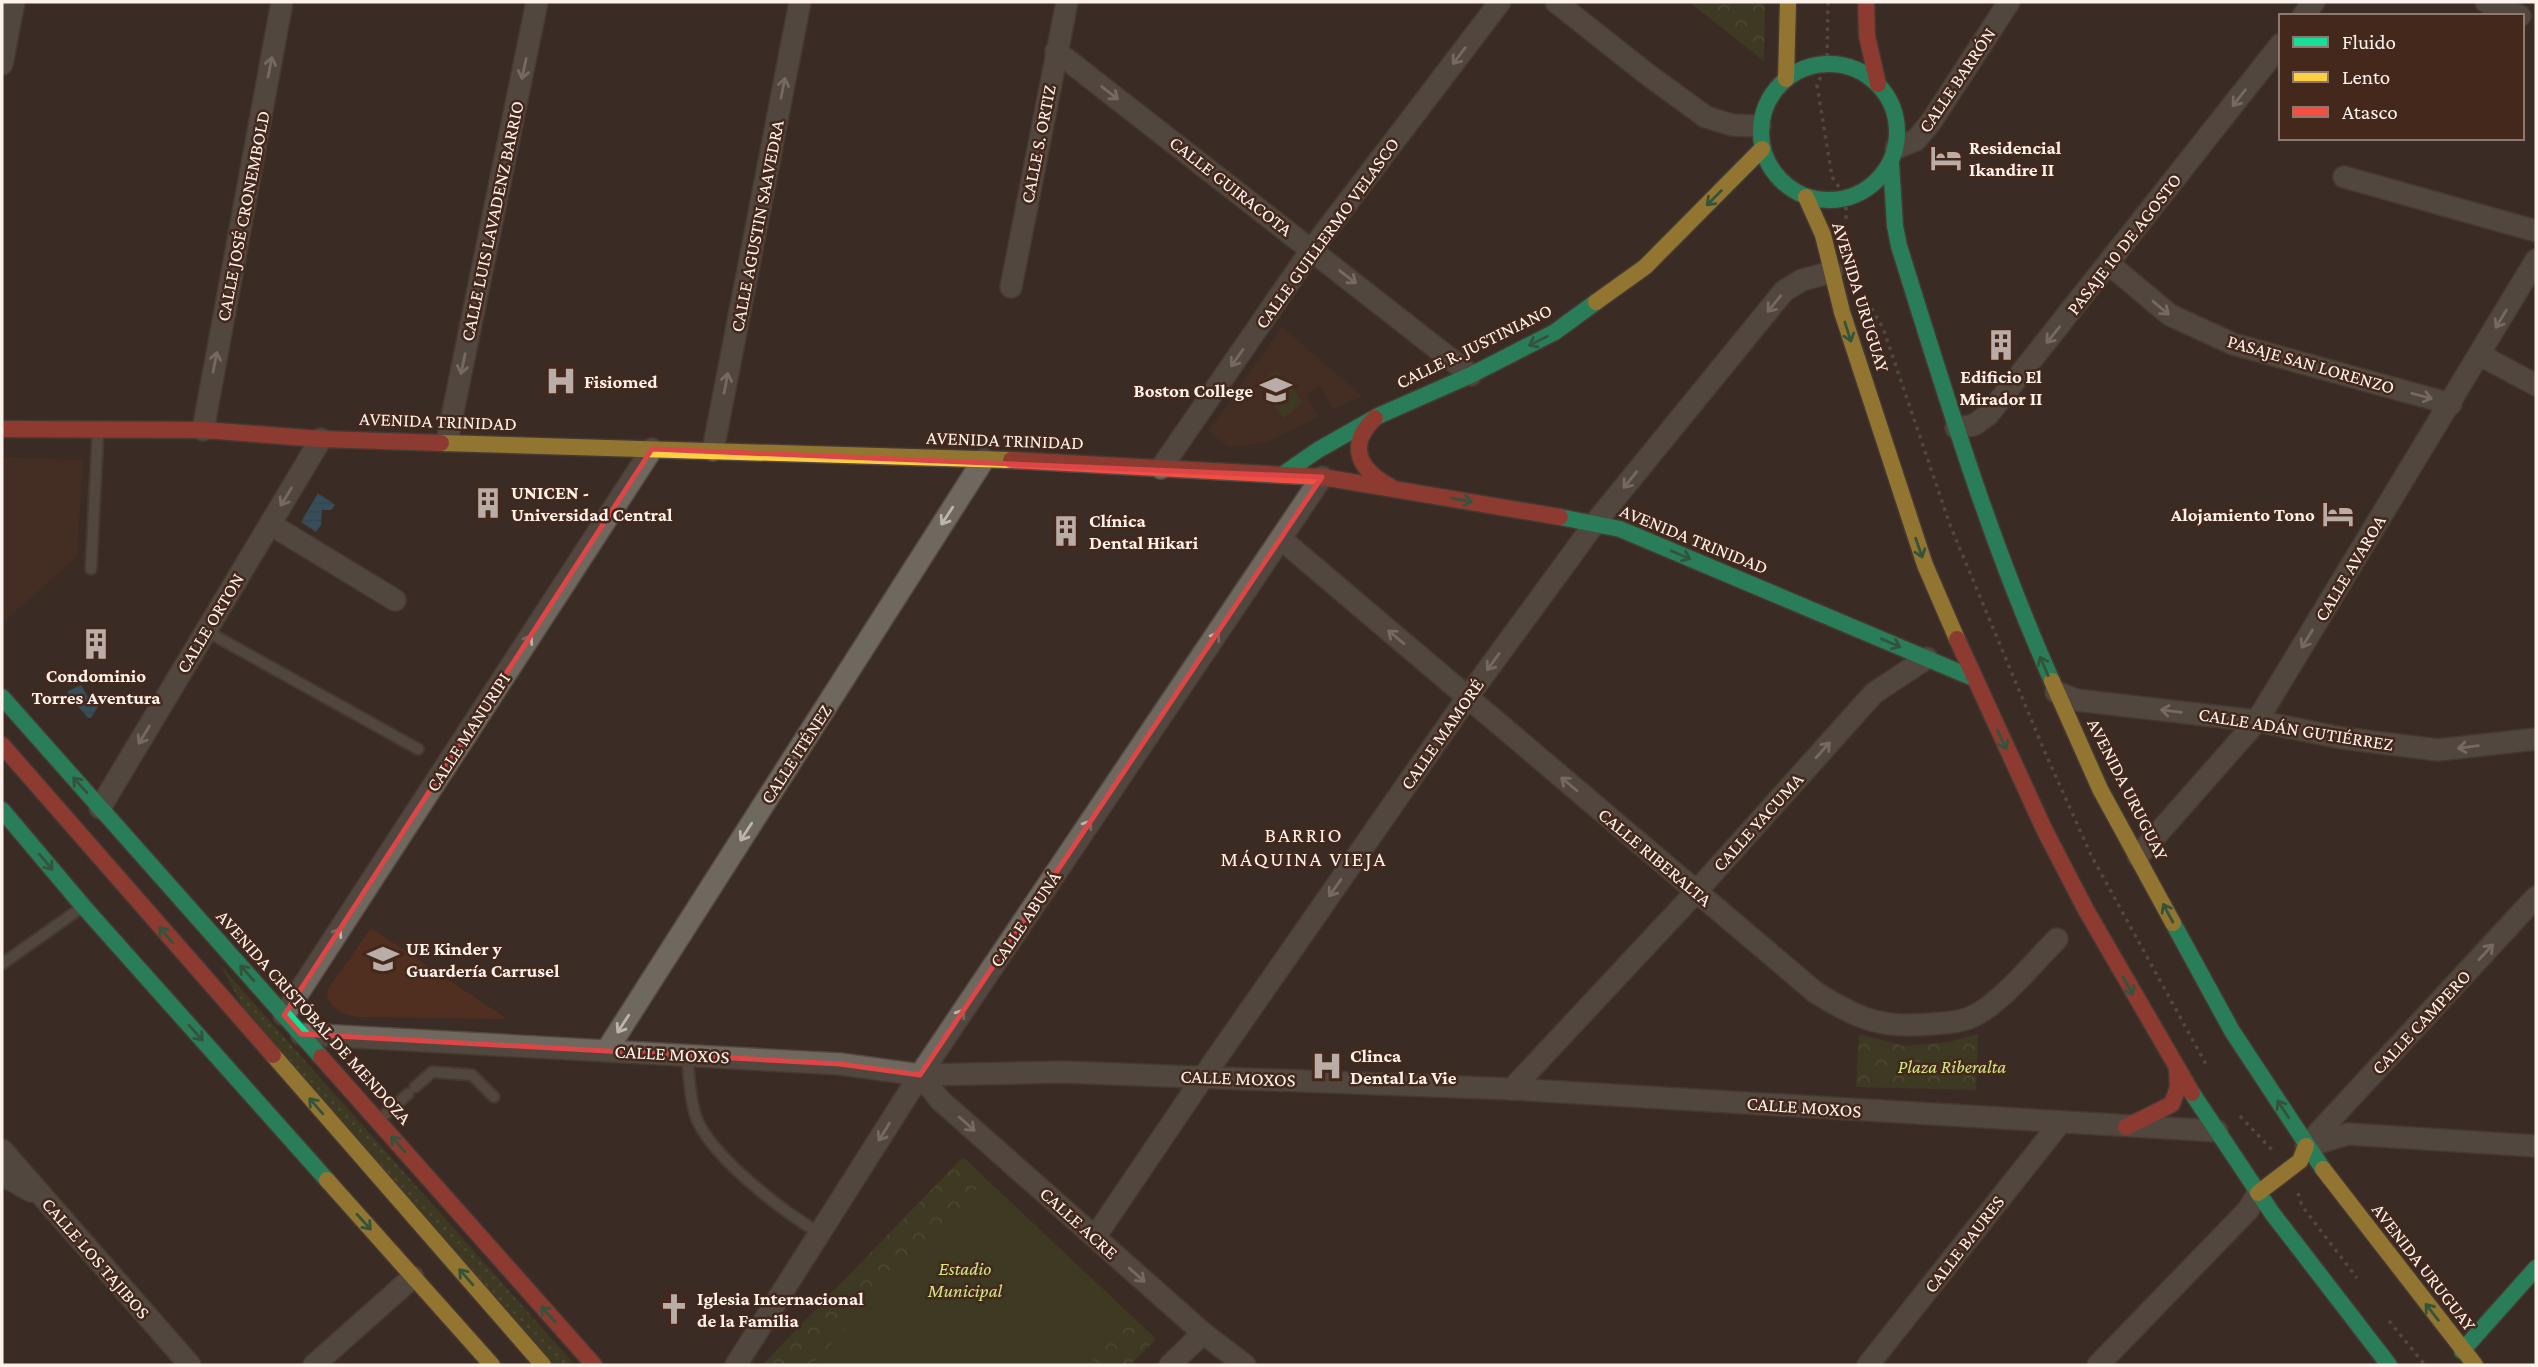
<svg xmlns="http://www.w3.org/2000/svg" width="2538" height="1367" font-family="'Crimson Pro',serif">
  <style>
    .built { fill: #502f21 }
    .grass { fill: url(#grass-dots) }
    .park { fill: url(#park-crowns) }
    .garden { fill: #444b22 }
    .water { fill: url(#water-rules) }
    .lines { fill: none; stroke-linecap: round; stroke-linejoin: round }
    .lane-casing { stroke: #554943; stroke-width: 14 }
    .street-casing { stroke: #554943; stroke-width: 24 }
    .fast-casing { stroke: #554943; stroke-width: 19 }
    .slow-casing { stroke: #554943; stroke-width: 19 }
    .jam-casing { stroke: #554943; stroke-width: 19 }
    .path { stroke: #726962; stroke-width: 3.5; stroke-dasharray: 3.5 5; stroke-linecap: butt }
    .lane { stroke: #6f685f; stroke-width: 10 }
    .street { stroke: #6f685f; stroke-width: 21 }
    .fast { stroke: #16e098; stroke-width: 16 }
    .slow { stroke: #ffcf43; stroke-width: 16 }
    .jam { stroke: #f24e42; stroke-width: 16 }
    .oneway { stroke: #beb4ad }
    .oneway2 { stroke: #2d845a }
    .marked { fill: none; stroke: #dc4646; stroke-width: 5; stroke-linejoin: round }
    .labels { text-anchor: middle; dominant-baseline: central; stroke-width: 5; stroke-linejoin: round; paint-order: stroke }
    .street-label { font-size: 19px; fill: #fef2ed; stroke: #44281c }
    .poi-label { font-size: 19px; font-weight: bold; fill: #fef2ed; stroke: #44281c; text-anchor: start }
    .park-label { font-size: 19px; font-style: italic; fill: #cfe884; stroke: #44281c }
    .neighbourhood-label { font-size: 21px; letter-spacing: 2px; fill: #fef2ed; stroke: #44281c }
  </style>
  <defs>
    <pattern id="grass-dots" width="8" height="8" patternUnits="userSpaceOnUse" patternTransform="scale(1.75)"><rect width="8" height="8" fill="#444b22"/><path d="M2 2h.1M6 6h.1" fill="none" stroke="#606542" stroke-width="1.8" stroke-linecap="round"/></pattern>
    <pattern id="park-crowns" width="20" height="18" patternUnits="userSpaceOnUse" patternTransform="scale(1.75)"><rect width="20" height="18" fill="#444b22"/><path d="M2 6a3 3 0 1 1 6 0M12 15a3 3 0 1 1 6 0" fill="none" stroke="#606542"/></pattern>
    <pattern id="water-rules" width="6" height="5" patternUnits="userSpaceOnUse" patternTransform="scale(1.75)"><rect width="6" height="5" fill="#2e7a9d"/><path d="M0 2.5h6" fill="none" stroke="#3d6272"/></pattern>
  </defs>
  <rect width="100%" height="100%" fill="#3b2c25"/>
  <!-- built -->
  <g class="built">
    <polygon points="1282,327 1362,396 1333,409 1320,386 1307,394 1318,417 1265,443 1228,447 1208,431"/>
    <polygon points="2,457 83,460 77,557 2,623"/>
    <polygon points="371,928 507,1019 358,1017 342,1013 332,1006 327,997 328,989"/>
  </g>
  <!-- grass -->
  <polygon class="grass" points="221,966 575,1365 553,1365 250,1020"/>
  <!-- park -->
  <g class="park">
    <polygon points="1689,2 1765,2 1764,62 1760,58"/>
    <polygon points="1859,1034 1904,1046 1949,1042 1978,1034 1976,1090 1856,1087"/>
    <polygon points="963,1157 1156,1339 1130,1365 762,1365"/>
  </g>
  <!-- garden -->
  <g class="garden">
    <polygon points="1276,370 1303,402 1284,418 1257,385"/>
    <polygon points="985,1180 1133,1318 1088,1365 812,1365"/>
  </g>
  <!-- water -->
  <g class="water">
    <polygon points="318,493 335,505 331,510 322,510 321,525 316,532 301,522"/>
    <polygon points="81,685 88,697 96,695 100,696 102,700 91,718 88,718 68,695 68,691"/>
  </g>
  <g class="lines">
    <defs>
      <g id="lane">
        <polyline points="91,569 98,432"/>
        <polyline points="206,631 418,749"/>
        <polyline points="2,964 81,908"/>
        <path d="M687 1054C689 1074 690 1107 699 1124 718 1161 784 1213 820 1233"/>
        <polyline points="415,1087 432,1072 472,1075 494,1097"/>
        <polyline points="381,1118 408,1094"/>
      </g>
      <g id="street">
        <polyline points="1556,2 1647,74 1706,117 1732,125 1760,126"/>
        <polyline points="2486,2 2520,16"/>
        <polyline points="2303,16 2314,2"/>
        <polyline points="1056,51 1471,375"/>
        <polyline points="2,64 14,2"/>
        <polyline points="1896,148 1916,140 1931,122 2009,2"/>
        <polyline points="2344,177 2536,231"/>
        <polyline points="2109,264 2170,315 2233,344 2451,404"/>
        <polyline points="1011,287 1067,2"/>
        <polyline points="2480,355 2536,385"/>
        <polyline points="1956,428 1974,425 1988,415 2281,44"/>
        <polyline points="203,430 282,2"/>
        <polyline points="447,441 537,2"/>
        <polyline points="713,450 800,2"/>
        <polyline points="1161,468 1312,249 1500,2"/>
        <polyline points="270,524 395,600"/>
        <path d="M1281 539 1815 992C1856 1018 1881 1029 1931 1024 1943 1023 1957 1023 1969 1018 1997 1008 2035 961 2057 939"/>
        <polyline points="2056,692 2076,700 2257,721 2342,738 2438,750 2536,739"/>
        <polyline points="100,808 321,439"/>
        <polyline points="2138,856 2257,721 2536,260"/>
        <polyline points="284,1015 652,449"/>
        <polyline points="301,1034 840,1064 920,1075 1064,1072 1512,1089 2217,1131"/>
        <polyline points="607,1050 984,459"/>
        <polyline points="920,1075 940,1100 1203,1333 1245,1365"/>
        <polyline points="1512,1089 1696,892 1874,693 1927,658"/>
        <polyline points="2306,1146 2536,897"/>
        <polyline points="2308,1146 2348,1134 2536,1146"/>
        <polyline points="2,1150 190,1365"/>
        <polyline points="2,1175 31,1191"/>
        <polyline points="1095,1237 1204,1076 1467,698 1595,523 1784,291 1802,280 1832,272"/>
        <polyline points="314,1365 413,1277"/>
        <polyline points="736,1365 920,1075 1322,477"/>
        <polyline points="1170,1365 1203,1333"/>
        <polyline points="1868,1365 2060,1123"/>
        <polyline points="2098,1365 2248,1210 2258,1193"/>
      </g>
      <g id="fast">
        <circle cx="1829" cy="132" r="68"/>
        <path d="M1891 163 1895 226 1899 246C1945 393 1989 540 2052 681"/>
        <polyline points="1282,475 1318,450 1378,416 1471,375 1555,332 1596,302"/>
        <polyline points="1560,517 1620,529 1973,678"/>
        <polyline points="2,697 321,1057"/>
        <polyline points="2,810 83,906 327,1180"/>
        <polyline points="2173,923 2232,1031 2323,1169"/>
        <polyline points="2192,1093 2272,1213 2389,1365"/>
        <polyline points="2462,1351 2536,1268"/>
      </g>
      <g id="slow">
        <polyline points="1786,79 1788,2"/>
        <polyline points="1806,197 1823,235 1842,312 1925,565 1957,639"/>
        <polyline points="1596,302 1645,267 1762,149"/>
        <polyline points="441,443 1011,460"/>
        <polyline points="2052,681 2100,789 2173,923"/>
        <polyline points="273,1055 543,1365"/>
        <polyline points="2323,1169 2475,1365"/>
        <polyline points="327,1180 492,1365"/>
        <polyline points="2258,1193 2300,1161 2306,1146"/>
      </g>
      <g id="jam">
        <polyline points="1866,2 1867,36 1878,84"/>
        <path d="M1375 418C1346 446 1359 470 1391 487"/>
        <polyline points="2,429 203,430 321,439 441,443"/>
        <polyline points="1011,460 1322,477 1560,517"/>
        <polyline points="1957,639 2045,831 2086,910 2192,1093"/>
        <polyline points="2,745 273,1055"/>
        <polyline points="321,1057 594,1365"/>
        <polyline points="2126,1127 2172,1104 2178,1087 2177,1070"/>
      </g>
    </defs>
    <!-- lane casing -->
    <use href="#lane" class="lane-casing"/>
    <!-- street casing -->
    <use href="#street" class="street-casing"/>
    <!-- fast casing -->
    <use href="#fast" class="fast-casing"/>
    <!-- slow casing -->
    <use href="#slow" class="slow-casing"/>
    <!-- jam casing -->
    <use href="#jam" class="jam-casing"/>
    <!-- path -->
    <g class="path">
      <polyline points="1828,2 1827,63 1817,85 1832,177 1846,197 1846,223"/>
      <polyline points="1867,301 1883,328 1950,525 2044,750 2091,855 2207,1066"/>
      <polyline points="2240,1116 2273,1151"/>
      <polyline points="2298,1193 2302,1206 2357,1278"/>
      <polyline points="2389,1321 2425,1365"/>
    </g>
    <!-- lane -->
    <use href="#lane" class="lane"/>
    <!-- street -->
    <use href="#street" class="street"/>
    <!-- fast -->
    <use href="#fast" class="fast"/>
    <!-- slow -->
    <use href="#slow" class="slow"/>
    <!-- jam -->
    <use href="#jam" class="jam"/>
  </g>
  <!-- one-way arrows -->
  <defs><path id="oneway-shaft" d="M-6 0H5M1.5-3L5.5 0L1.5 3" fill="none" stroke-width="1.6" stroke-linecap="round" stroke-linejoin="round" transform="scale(1.75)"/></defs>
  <g class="oneway">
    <use href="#oneway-shaft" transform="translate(1459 56) rotate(127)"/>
    <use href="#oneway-shaft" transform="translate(270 67) rotate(-79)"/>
    <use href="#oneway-shaft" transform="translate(524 69) rotate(102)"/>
    <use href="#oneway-shaft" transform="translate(783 88) rotate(-79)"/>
    <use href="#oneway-shaft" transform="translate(1110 93) rotate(38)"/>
    <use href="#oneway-shaft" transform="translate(2239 98) rotate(128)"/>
    <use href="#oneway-shaft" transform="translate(1348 277) rotate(38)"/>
    <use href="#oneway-shaft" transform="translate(1774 304) rotate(129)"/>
    <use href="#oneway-shaft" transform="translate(2161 308) rotate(40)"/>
    <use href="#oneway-shaft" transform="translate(2501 319) rotate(121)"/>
    <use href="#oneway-shaft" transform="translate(2053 335) rotate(129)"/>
    <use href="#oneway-shaft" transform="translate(1237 358) rotate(125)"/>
    <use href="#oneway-shaft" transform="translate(215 362) rotate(-79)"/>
    <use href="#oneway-shaft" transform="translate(463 364) rotate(102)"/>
    <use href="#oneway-shaft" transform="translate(726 383) rotate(-79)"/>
    <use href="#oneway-shaft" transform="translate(2422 396) rotate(15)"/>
    <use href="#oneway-shaft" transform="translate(1630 480) rotate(129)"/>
    <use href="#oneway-shaft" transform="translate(286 497) rotate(121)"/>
    <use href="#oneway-shaft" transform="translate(947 516) rotate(123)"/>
    <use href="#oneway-shaft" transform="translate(1396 637) rotate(-140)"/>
    <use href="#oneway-shaft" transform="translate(2307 639) rotate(121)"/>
    <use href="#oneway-shaft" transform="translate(1213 641) rotate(-56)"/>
    <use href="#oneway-shaft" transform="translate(526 644) rotate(-57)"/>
    <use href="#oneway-shaft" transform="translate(1493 662) rotate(126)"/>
    <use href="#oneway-shaft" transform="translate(2171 711) rotate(-173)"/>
    <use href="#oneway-shaft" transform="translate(144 735) rotate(121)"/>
    <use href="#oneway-shaft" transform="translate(2468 747) rotate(173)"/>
    <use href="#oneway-shaft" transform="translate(1823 750) rotate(-48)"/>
    <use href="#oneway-shaft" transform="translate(1569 784) rotate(-140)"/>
    <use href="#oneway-shaft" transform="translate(1085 829) rotate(-56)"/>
    <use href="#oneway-shaft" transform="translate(746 832) rotate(123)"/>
    <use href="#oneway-shaft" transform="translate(1335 888) rotate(125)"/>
    <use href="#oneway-shaft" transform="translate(335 937) rotate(-57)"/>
    <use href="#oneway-shaft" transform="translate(2486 952) rotate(-47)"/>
    <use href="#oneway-shaft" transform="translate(958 1018) rotate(-56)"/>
    <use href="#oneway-shaft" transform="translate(623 1024) rotate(123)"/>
    <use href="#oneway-shaft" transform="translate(967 1124) rotate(42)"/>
    <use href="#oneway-shaft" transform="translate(884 1132) rotate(122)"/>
    <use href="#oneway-shaft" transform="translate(1137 1275) rotate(42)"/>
  </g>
  <g class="oneway2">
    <use href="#oneway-shaft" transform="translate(1714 198) rotate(135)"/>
    <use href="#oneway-shaft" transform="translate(1848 332) rotate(72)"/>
    <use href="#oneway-shaft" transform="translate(1538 341) rotate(153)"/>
    <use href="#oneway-shaft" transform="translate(1462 500) rotate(10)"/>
    <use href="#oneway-shaft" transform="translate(1919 548) rotate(71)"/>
    <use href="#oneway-shaft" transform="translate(1681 555) rotate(23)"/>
    <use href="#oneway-shaft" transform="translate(1891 643) rotate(23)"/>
    <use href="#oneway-shaft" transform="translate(2044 666) rotate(-113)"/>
    <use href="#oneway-shaft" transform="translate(2002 740) rotate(65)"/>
    <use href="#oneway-shaft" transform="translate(80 785) rotate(-132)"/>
    <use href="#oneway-shaft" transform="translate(46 862) rotate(50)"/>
    <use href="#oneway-shaft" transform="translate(2168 913) rotate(-118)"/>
    <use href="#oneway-shaft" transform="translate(166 935) rotate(-131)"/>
    <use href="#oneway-shaft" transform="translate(247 973) rotate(-132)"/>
    <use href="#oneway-shaft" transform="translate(2128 986) rotate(61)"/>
    <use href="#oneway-shaft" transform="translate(196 1033) rotate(48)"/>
    <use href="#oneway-shaft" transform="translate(316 1106) rotate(-131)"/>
    <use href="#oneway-shaft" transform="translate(2283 1109) rotate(-123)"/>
    <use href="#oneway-shaft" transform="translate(398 1144) rotate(-131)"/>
    <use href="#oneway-shaft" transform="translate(364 1222) rotate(48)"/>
    <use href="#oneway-shaft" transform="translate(466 1277) rotate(-131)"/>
    <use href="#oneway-shaft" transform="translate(2432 1312) rotate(-128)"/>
    <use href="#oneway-shaft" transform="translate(548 1314) rotate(-132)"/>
  </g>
  <!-- marked area -->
  <path d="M0 0H2538V1367H0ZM652 449 1322 477 920 1075 840 1064 301 1034 284 1015Z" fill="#3b2c25" fill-opacity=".55" fill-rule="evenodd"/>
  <path class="marked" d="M652 449 1322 477 920 1075 840 1064 301 1034 284 1015Z"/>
  <!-- icons -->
  <defs>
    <symbol id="hotel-bare" viewBox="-9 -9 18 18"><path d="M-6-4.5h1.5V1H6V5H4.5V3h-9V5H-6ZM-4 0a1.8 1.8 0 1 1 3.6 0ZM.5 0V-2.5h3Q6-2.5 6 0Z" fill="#baada7" stroke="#44281c" stroke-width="2.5" paint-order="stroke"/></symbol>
    <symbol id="building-bare" viewBox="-9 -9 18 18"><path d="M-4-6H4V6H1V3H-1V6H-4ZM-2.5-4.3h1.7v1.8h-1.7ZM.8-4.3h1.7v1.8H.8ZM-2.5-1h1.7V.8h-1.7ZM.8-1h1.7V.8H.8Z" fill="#baada7" stroke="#44281c" stroke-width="2.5" paint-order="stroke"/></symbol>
    <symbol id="hospital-bare" viewBox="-9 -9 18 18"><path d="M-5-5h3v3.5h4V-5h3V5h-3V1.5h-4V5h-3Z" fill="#baada7" stroke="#44281c" stroke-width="2.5" paint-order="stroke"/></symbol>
    <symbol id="school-bare" viewBox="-9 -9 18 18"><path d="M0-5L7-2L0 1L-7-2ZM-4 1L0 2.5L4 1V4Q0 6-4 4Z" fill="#baada7" stroke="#44281c" stroke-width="2.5" paint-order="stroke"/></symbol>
    <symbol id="church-bare" viewBox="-9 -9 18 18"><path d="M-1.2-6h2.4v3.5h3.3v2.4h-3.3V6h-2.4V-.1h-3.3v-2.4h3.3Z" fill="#baada7" stroke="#44281c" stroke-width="2.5" paint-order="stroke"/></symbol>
  </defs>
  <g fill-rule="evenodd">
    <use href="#hotel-bare" x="1924" y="136" width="44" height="44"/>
    <use href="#building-bare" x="1979" y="323" width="44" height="44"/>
    <use href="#hospital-bare" x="539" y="359" width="44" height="44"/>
    <use href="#school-bare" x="1254" y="368" width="44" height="44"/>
    <use href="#building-bare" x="466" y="481" width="44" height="44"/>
    <use href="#hotel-bare" x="2316" y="492" width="44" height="44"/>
    <use href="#building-bare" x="1044" y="509" width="44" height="44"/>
    <use href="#building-bare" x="74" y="622" width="44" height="44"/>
    <use href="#school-bare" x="361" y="937" width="44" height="44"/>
    <use href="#hospital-bare" x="1305" y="1044" width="44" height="44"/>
    <use href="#church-bare" x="652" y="1287" width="44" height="44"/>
  </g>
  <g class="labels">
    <!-- street labels -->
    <g class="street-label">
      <text transform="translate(1957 80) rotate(-56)">CALLE BARRÓN</text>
      <text transform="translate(1038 144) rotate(-79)">CALLE S. ORTIZ</text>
      <text transform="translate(1231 186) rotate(38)">CALLE GUIRACOTA</text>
      <text transform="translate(243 216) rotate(-79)">CALLE JOSÉ CRONEMBOLD</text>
      <text transform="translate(492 221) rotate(-78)">CALLE LUIS LAVADENZ BARRIO</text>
      <text transform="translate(757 226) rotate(-79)">CALLE AGUSTIN SAAVEDRA</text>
      <text transform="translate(1327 233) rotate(-54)">CALLE GUILLERMO VELASCO</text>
      <text transform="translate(2124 244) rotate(-52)">PASAJE 10 DE AGOSTO</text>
      <text transform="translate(1861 297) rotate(73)">AVENIDA URUGUAY</text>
      <text transform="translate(1474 346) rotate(-26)">CALLE R. JUSTINIANO</text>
      <text transform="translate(2311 364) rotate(16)">PASAJE SAN LORENZO</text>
      <text transform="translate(438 421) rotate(2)">AVENIDA TRINIDAD</text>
      <text transform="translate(1005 440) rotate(2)">AVENIDA TRINIDAD</text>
      <text transform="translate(1694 539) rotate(22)">AVENIDA TRINIDAD</text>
      <text transform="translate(2350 568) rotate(-59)">CALLE AVAROA</text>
      <text transform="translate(210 623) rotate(-59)">CALLE ORTON</text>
      <text transform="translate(2296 729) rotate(9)">CALLE ADÁN GUTIÉRREZ</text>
      <text transform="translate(468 732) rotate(-57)">CALLE MANURIPI</text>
      <text transform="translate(1442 734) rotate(-55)">CALLE MAMORÉ</text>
      <text transform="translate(796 754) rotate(-57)">CALLE ITÉNEZ</text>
      <text transform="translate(2128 789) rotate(63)">AVENIDA URUGUAY</text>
      <text transform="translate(1758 822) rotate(-48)">CALLE YACUMA</text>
      <text transform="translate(1655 857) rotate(40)">CALLE RIBERALTA</text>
      <text transform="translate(1025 919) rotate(-56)">CALLE ABUNÁ</text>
      <text transform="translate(314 1017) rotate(48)">AVENIDA CRISTÓBAL DE MENDOZA</text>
      <text transform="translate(2421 1022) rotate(-47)">CALLE CAMPERO</text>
      <text transform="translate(672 1054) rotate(3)">CALLE MOXOS</text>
      <text transform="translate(1238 1078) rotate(2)">CALLE MOXOS</text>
      <text transform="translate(1804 1107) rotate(4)">CALLE MOXOS</text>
      <text transform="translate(1079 1223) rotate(42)">CALLE ACRE</text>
      <text transform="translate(1964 1244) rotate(-52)">CALLE BAURES</text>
      <text transform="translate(96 1258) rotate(49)">CALLE LOS TAJIBOS</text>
      <text transform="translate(2424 1267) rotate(52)">AVENIDA URUGUAY</text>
    </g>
    <!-- poi labels -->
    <g class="poi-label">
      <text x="1969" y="147">Residencial<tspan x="1969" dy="22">Ikandire II</tspan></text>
      <text x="2001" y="376" text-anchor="middle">Edificio El<tspan x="2001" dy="22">Mirador II</tspan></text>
      <text x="584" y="381">Fisiomed</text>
      <text x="1253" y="390" text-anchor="end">Boston College</text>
      <text x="511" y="492">UNICEN -<tspan x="511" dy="22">Universidad Central</tspan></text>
      <text x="2315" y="514" text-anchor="end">Alojamiento Tono</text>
      <text x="1089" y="520">Clínica<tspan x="1089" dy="22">Dental Hikari</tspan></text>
      <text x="96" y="675" text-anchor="middle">Condominio<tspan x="96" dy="22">Torres Aventura</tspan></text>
      <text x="406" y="948">UE Kinder y<tspan x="406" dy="22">Guardería Carrusel</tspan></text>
      <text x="1350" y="1055">Clinca<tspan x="1350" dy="22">Dental La Vie</tspan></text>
      <text x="697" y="1298">Iglesia Internacional<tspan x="697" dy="22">de la Familia</tspan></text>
    </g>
    <!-- park labels -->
    <g class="park-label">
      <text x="1952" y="1066">Plaza Riberalta</text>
      <text x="965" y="1268">Estadio<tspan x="965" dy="22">Municipal</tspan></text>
    </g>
    <!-- neighbourhood labels -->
    <g class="neighbourhood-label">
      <text x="1304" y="835">BARRIO<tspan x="1304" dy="24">MÁQUINA VIEJA</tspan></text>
    </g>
  </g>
  <!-- border -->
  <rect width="2538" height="1367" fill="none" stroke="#fef2ed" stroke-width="7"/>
  <!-- legend -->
  <rect x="2279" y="14" width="245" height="126" fill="#44281c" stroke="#8e7970" stroke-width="2"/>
  <rect x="2293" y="37" width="35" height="10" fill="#16e098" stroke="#8e7970" stroke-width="2"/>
  <text x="2342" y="49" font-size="21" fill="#fef2ed">Fluido</text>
  <rect x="2293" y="72" width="35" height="10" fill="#ffcf43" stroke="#8e7970" stroke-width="2"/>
  <text x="2342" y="84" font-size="21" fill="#fef2ed">Lento</text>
  <rect x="2293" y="107" width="35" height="10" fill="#f24e42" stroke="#8e7970" stroke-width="2"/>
  <text x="2342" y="119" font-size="21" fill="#fef2ed">Atasco</text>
</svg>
